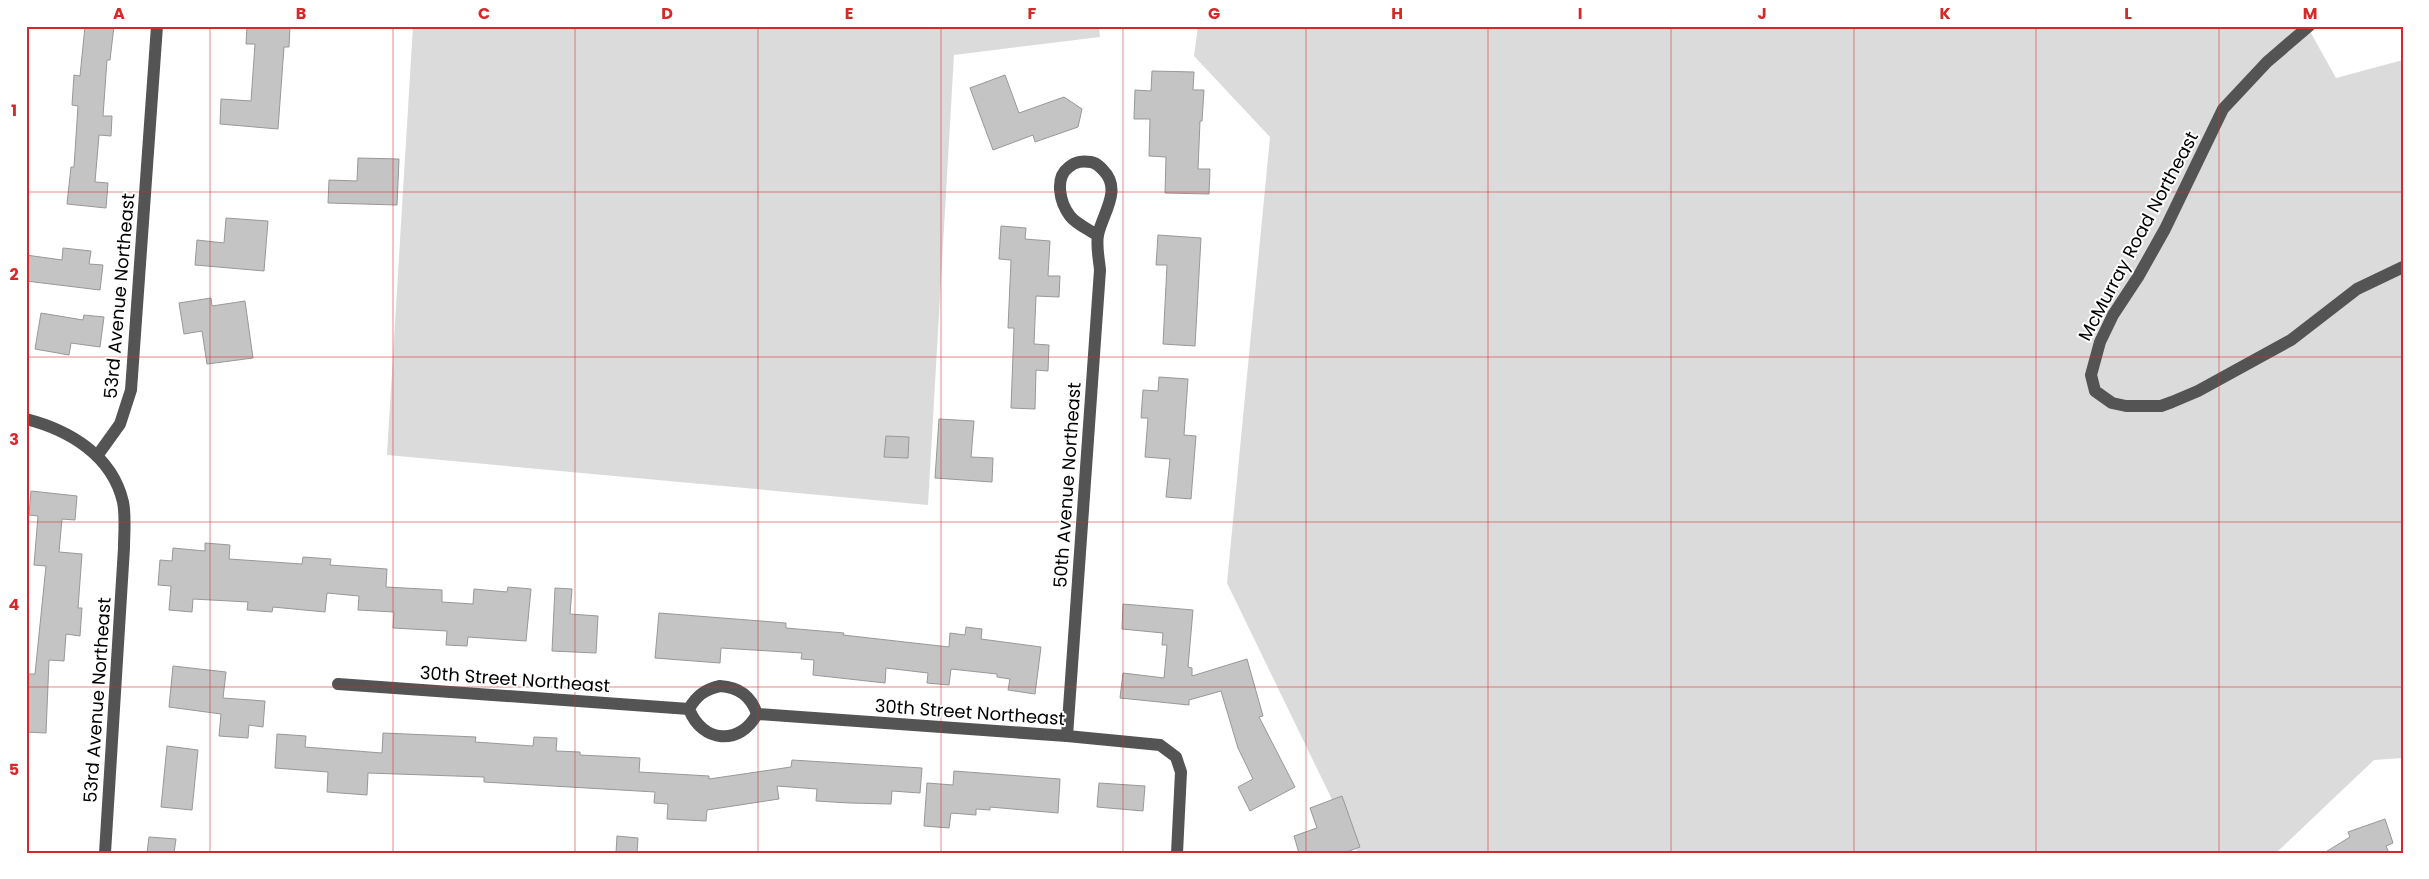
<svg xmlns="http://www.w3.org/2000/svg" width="2429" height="879" font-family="Poppins,sans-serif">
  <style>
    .green { fill: #dbdbdb }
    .building { fill: #c4c4c4; stroke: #989898 }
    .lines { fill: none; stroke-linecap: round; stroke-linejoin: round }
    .minor { stroke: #545454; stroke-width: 12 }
    .grid { fill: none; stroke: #d62828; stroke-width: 1; stroke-opacity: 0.55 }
    .labels { text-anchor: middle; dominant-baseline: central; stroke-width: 4; stroke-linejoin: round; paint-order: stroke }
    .street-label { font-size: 18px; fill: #000; stroke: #fff }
    .neatline { fill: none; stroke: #d62828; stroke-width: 2 }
    .grid-label { font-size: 16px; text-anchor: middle; font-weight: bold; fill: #d62828 }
  </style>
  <rect width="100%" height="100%" fill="#fff"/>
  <!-- green -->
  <g class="green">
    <polygon points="413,26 1099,26 1100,37 954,55 928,505 387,455"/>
    <polygon points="1198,26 2307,26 2336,78 2403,60 2403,758 2374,760 2276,853 1358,853 1227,583 1270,137 1194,56"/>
  </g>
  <!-- building -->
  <g class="building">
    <polygon points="85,26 114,26 110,60 107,60 103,116 112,116 111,136 99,135 95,182 108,183 106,208 67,204 71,167 74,167 78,106 72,105 74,75 80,76"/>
    <polygon points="247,26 290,26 289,47 284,47 278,129 220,124 221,99 251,101 255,44 246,44"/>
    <polygon points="1152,71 1194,72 1193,90 1204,90 1202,121 1200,121 1198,169 1210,169 1209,194 1165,193 1166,157 1149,156 1150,119 1134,119 1135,90 1151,91"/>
    <polygon points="1005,75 1019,113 1064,97 1082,109 1078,127 1035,142 1033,135 993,150 970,88"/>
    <polygon points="358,158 399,159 397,205 328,203 329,180 357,181"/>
    <polygon points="226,218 268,221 264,271 195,265 197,240 224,243"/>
    <polygon points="1001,226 1026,228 1025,239 1050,241 1048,276 1060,276 1059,297 1036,296 1034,344 1049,345 1048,371 1036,370 1035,409 1011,408 1014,328 1008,328 1011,260 999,259"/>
    <polygon points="1158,235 1201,238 1195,346 1163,344 1167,265 1156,265"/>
    <polygon points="63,248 91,251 89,264 103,265 100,290 26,281 26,255 62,260"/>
    <polygon points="211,298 212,306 245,301 253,358 207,364 202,331 184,334 179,303"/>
    <polygon points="41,313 83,320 84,315 104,317 100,347 71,343 69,355 35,349"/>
    <polygon points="1159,377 1188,379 1184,435 1196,436 1191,499 1166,497 1170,459 1145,457 1148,418 1141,418 1143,390 1158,391"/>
    <polygon points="939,419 974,421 971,457 993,458 992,482 935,478"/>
    <polygon points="886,436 909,437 908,458 884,457"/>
    <polygon points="31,491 77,496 75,520 62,519 59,552 82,554 78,608 82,608 80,636 66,634 64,661 49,660 46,733 26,732 26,674 35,674 46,566 34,565 38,516 29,515"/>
    <polygon points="205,543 230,545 229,559 302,564 303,557 331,559 330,565 387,569 386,587 442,590 442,602 473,604 474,589 507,592 508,587 531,589 526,641 468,637 467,646 446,645 447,631 393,628 394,612 358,610 359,596 327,593 325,612 273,607 272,612 247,610 248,602 193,599 192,612 169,610 171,586 158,585 160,560 172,561 173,548 205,551"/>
    <polygon points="555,588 572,589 570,614 598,616 596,653 552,651"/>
    <polygon points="1123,604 1193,610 1188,667 1192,668 1192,676 1247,659 1263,716 1259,717 1295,787 1250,811 1238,787 1253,779 1238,748 1221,691 1189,700 1189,705 1120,698 1123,673 1164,678 1167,645 1162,645 1163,633 1122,629"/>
    <polygon points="659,613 786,623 786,628 844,633 843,635 949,647 950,633 965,635 966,627 982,629 981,639 1041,647 1035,694 1008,690 1010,679 997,677 997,674 951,669 949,685 927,683 928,673 886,668 885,683 813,675 814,660 801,659 802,653 721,648 720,663 655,658"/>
    <polygon points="173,666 226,672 223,698 265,701 263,727 249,725 248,738 219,736 221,714 169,707"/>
    <polygon points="383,733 476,737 475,742 533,746 534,737 557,738 556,751 580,752 580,755 640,758 639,772 709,776 709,779 791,767 792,760 922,768 920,793 892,791 891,804 850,803 816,801 817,789 777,786 779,799 707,810 706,821 667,819 668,804 654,803 655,792 484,782 484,777 368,773 367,795 327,792 328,772 275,768 277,734 306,736 305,747 382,753"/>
    <polygon points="167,746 198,750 192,810 161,807"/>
    <polygon points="954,771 1060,779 1058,813 990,807 990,810 976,809 976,815 951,813 949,828 924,826 927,783 953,785"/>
    <polygon points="1099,783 1145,786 1143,811 1097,807"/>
    <polygon points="1342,796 1360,847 1344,853 1299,853 1294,836 1317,828 1310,808"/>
    <polygon points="2385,819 2393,843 2386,846 2389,853 2324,853 2350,837 2348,832"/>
    <polygon points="617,836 638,838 637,853 616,853"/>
    <polygon points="149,837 176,839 174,853 147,853"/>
  </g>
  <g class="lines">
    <!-- minor -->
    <g class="minor">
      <polyline points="2309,26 2267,62 2223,109 2165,229 2138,277 2113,315 2100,342 2091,375 2095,391 2112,403 2126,406 2161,406 2172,402 2198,391 2291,340 2357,289 2403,267"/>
      <path d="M26 419C69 430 112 455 123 502 126 517 124 533 124 548L105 853"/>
      <polyline points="97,456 120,424 131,390 157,26"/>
      <polyline points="338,684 689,709"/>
      <path d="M720 686C738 687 751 696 757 714 740 746 702 743 689 709 696 696 705 689 720 686Z"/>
      <polyline points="757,714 1067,736 1160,745 1176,757 1181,772 1177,853"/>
      <path d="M1067 736 1100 270C1099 259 1096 246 1098 235 1102 214 1123 190 1103 170 1099 166 1097 163 1091 162 1083 161 1076 161 1069 167 1054 178 1060 203 1070 216 1076 224 1090 230 1098 236"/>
    </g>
  </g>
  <!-- grid -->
  <path class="grid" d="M210 26V853M393 26V853M575 26V853M758 26V853M941 26V853M1123 26V853M1306 26V853M1488 26V853M1671 26V853M1854 26V853M2036 26V853M2219 26V853M26 192H2403M26 357H2403M26 522H2403M26 687H2403"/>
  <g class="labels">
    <!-- street labels -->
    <g class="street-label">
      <text transform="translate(2138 236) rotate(-62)">McMurray Road Northeast</text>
      <text transform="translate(119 296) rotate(-85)">53rd Avenue Northeast</text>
      <text transform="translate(1067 485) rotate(-86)">50th Avenue Northeast</text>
      <text transform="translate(515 679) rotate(4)">30th Street Northeast</text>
      <text transform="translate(97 700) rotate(-86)">53rd Avenue Northeast</text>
      <text transform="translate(970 712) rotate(4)">30th Street Northeast</text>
    </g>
  </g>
  <!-- border -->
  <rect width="2429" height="879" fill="none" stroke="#ffffff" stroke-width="55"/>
  <rect x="28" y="28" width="2374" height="824" class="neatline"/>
  <g class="grid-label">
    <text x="119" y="19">A</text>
    <text x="301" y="19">B</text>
    <text x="484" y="19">C</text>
    <text x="667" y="19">D</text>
    <text x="849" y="19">E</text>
    <text x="1032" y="19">F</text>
    <text x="1214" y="19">G</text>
    <text x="1397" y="19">H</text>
    <text x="1580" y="19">I</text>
    <text x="1762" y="19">J</text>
    <text x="1945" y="19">K</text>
    <text x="2128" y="19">L</text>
    <text x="2310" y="19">M</text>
    <text x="14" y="116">1</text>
    <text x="14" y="280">2</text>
    <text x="14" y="445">3</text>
    <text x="14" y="610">4</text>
    <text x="14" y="775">5</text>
  </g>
</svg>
